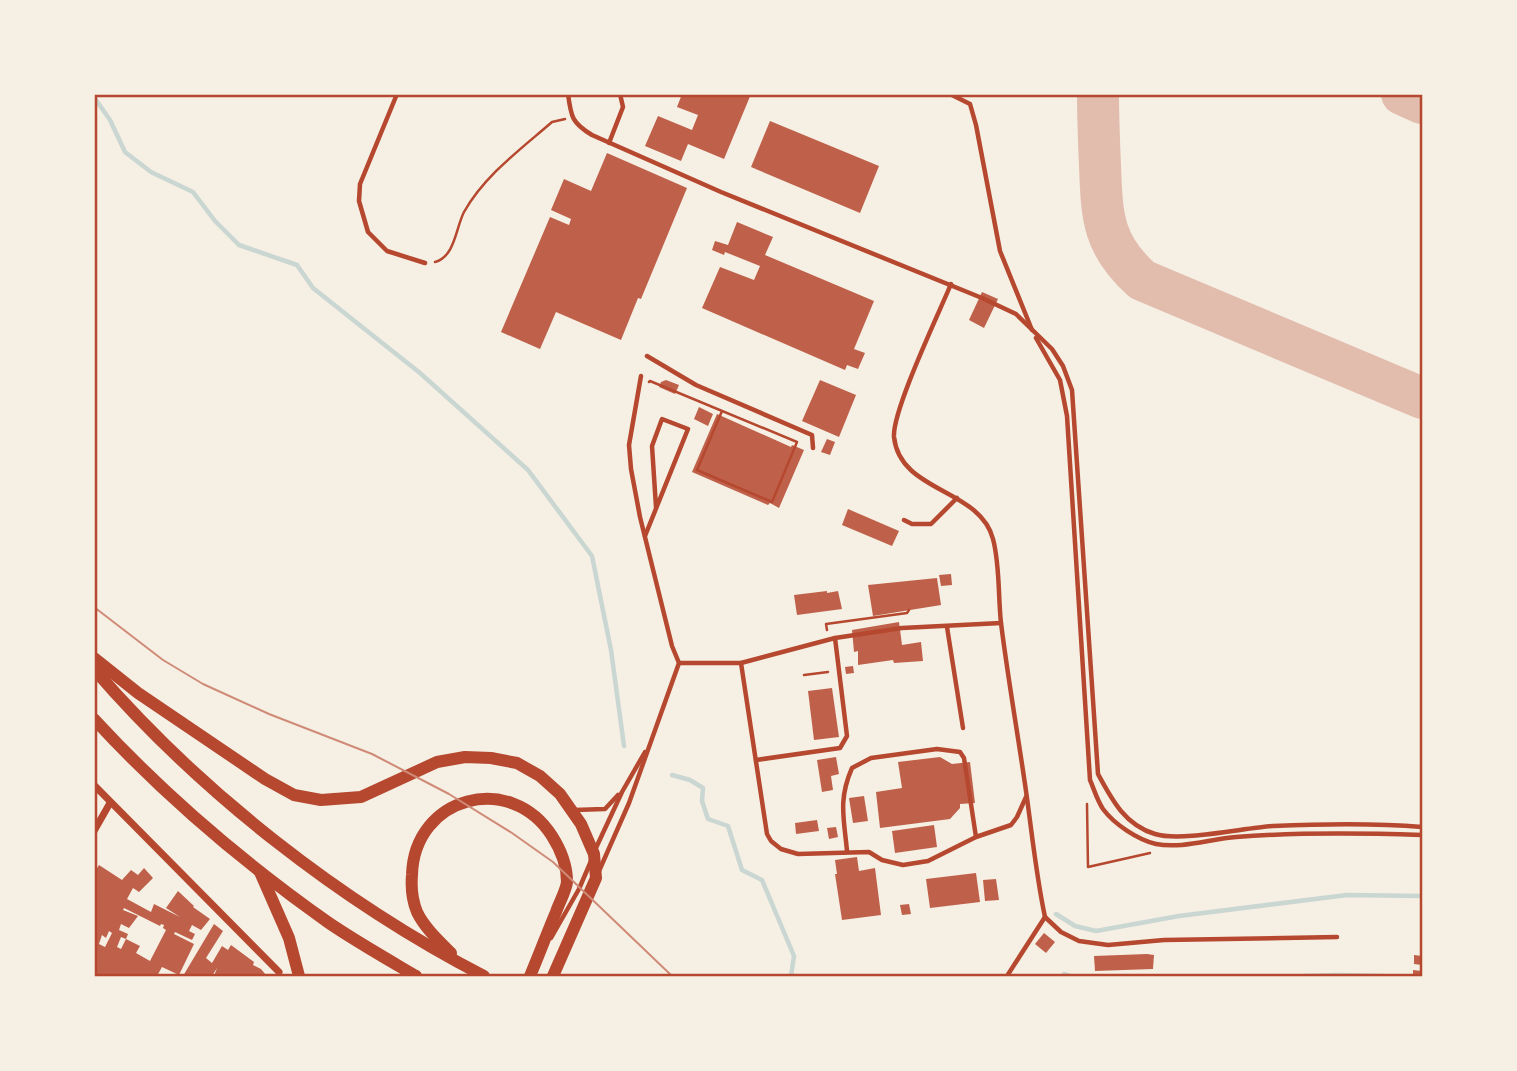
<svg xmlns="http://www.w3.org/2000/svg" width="1517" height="1071" font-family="Lora,serif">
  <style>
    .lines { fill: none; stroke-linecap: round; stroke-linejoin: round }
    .stream { stroke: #c9d6d2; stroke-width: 4.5 }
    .taxiway { stroke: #e2bdae; stroke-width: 42 }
    .building { fill: #bf614a; fill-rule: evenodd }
    .path { stroke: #b5482f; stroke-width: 2.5 }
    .service { stroke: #b5482f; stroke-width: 4.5 }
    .minor { stroke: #b5482f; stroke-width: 7 }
    .primary { stroke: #b5482f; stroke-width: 12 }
    .tram { stroke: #cf8b77; stroke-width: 2 }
    .neatline { fill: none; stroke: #b5482f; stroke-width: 2.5 }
  </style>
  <rect width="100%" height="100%" fill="#f6efe4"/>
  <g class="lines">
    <!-- stream -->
    <g class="stream">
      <polyline points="94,97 110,120 125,152 151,172 193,192 215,221 239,245 297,265 313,288 420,373 528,470 592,556 611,650 624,746"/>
      <polyline points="672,775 690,780 703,788 702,801 708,819 728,826 742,870 762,880 794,956 791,976"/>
      <polyline points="1056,914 1075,926 1096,931 1179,916 1347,895 1422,896"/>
      <polyline points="1064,974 1070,976"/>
      <polyline points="1304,976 1338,975 1383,976"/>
    </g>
    <!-- taxiway -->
    <g class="taxiway">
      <path d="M1098 94C1098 118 1099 142 1100 166 1102 216 1102 244 1142 280L1422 398"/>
      <polyline points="1402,94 1422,103"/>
    </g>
  </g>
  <!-- building -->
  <g class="building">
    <polygon points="682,94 751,94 724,159 688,144 681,161 645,146 658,116 692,130 698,115 677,107"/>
    <polygon points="770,121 879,166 860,213 751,167"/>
    <polygon points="607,153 687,188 641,299 638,298 621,340 556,312 540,349 501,332 550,217 569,225 571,219 551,210 564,179 591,191"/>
    <polygon points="737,222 773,237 765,255 874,301 854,349 865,353 858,369 847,365 845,370 702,308 720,267 754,280 760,266 725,252 724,255 712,250 715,241 728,245"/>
    <polygon points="982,292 998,299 984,328 969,320"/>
    <polygon points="666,380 679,385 675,394 659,387 661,382"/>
    <polygon points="820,380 856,395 839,437 802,421"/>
    <polygon points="699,407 713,414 708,426 694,419"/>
    <polygon points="717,414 791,447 792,445 804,450 779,508 770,503 768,505 692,472"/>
    <polygon points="827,439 835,442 830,455 821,452"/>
    <polygon points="848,509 899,531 892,546 842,525"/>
    <polygon points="951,574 952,585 941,586 939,575"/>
    <polygon points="937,578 941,605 873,616 868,585"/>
    <polygon points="827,591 827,593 838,591 842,609 797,615 794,595"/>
    <polygon points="899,622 902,645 921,642 923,661 894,663 893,660 858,665 858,651 854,652 852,630"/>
    <polygon points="853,666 854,673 846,674 845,667"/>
    <polygon points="832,688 839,737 814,740 808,691"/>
    <polygon points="836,757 839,774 831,776 833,790 822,792 817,760"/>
    <polygon points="940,757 952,764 970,762 975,803 960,804 960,808 950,819 880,828 876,792 902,788 898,762"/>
    <polygon points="864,796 868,821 853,823 849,798"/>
    <polygon points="817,820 819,831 796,834 795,823"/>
    <polygon points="934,825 937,847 895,853 892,831"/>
    <polygon points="836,827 838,837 829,839 827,828"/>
    <polygon points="857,857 859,871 875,868 881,915 842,920 835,874 837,874 835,860"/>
    <path d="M99 865 122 880 131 870 138 875 144 868 153 878 139 892 133 888 127 899 151 912 154 904 180 917 166 908 178 891 194 906 193 907 210 919 201 930 192 925 189 931 195 934 192 940 175 932 174 934 194 944 179 975 162 967 157 976H94V873ZM124 908 160 926 161 924 164 925 163 928 166 930 150 961 136 953 140 946 126 939 121 949 117 947 121 937 126 939 128 934 119 930 121 924 129 928 138 916 123 910ZM109 931 112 933 105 947 99 944 102 935 106 938Z"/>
    <polygon points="976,873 980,902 930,908 926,879"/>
    <polygon points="996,879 999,900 985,901 983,880"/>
    <polygon points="909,904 911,914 902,915 900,905"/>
    <polygon points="214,924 223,931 206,958 212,963 222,946 228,950 231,945 254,962 253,965 261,969 266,975 265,976 214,976 217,968 212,976 183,976"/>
    <polygon points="1044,933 1055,942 1046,953 1035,944"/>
    <polygon points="1147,954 1154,955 1153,969 1095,971 1094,956"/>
    <polygon points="1414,955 1422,956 1422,965 1414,964"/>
    <polygon points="1413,970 1422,971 1422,976 1413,976"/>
  </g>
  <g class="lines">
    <!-- path -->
    <g class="path">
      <path d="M435 262C455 257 456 227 464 212 485 175 521 149 552 122L565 119"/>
      <polyline points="649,382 650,381 797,442 772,502 697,470 722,411"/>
      <polyline points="827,630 826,624 907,613 909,610"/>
      <polyline points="804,675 828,672"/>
      <polyline points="1087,804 1088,867 1150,853"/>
    </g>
    <!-- service -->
    <g class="service">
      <polyline points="397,94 360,184 359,201 368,232 387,251 425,263"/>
      <path d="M568 94C571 117 572 123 592 135L721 192 982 298 1016 314 1052 349 1063 366 1072 390 1098 774C1112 800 1125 825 1155 834 1181 842 1243 828 1273 826 1322 824 1373 823 1422 827"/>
      <polyline points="950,94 970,104 976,125 1000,251 1032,330"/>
      <polyline points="609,143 623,107 620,94"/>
      <path d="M951 284C939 313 892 411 894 437 900 493 980 488 993 539 1000 565 998 596 1001 623 1008 679 1018 735 1026 791 1032 833 1036 875 1045 917L1061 932 1079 941 1108 945 1164 940 1337 937"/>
      <path d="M1036 338 1060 380 1067 416 1090 780C1094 789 1097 800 1103 809 1114 824 1138 840 1156 844 1181 849 1210 839 1236 837 1298 832 1360 833 1422 835"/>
      <polyline points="647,356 696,385 812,435 813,448"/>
      <polyline points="904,520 912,524 931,524 957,498"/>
      <polyline points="645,536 688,429 662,419 652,446 656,507"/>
      <polyline points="947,627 963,728"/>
      <polyline points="679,663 741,663 835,638 902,628 1001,623"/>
      <polyline points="741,663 767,834 771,841 781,849 798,854 869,852 882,860 903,865 928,861 976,837 1011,825 1017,817 1026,797"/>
      <polyline points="756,760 840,748 847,736 835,638"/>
      <polyline points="574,810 605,809 618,795"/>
      <polyline points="595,850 622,792 645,752"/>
      <path d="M847 851C844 818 838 800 852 768L871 758 937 749 960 752 964 758 976 837"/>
      <polyline points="599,871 629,803 679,663 672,646 640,517 631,469 629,445 641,376"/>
      <polyline points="551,938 579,889 591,861"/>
      <polyline points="1007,976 1045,917"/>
    </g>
    <!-- minor -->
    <g class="minor">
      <polyline points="94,785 279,972"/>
      <polyline points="94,831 110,803"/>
    </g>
    <!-- primary -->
    <g class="primary">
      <polyline points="94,658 138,693 265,779 294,795 321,800 361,797 437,762 465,757 491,758 517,763 540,776 560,794 581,824 594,854 596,878 553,976"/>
      <path d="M94 669C200 792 341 902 484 976"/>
      <path d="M94 719C165 796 244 863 329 923 357 942 387 959 416 976"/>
      <polyline points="260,872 289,938 299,976"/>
      <path d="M451 953C439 941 424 927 417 912 412 900 411 887 412 875 414 796 511 771 552 836 561 850 567 865 567 882 566 891 559 903 556 912 547 933 539 955 530 976"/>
    </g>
    <!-- tram -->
    <polyline class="tram" points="94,607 163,660 203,684 269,714 372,754 449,794 512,833 553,862 672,976"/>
  </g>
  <!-- border -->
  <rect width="1517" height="1071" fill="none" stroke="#f6efe4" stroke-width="192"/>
  <rect x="96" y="96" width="1325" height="879" class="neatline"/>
</svg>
